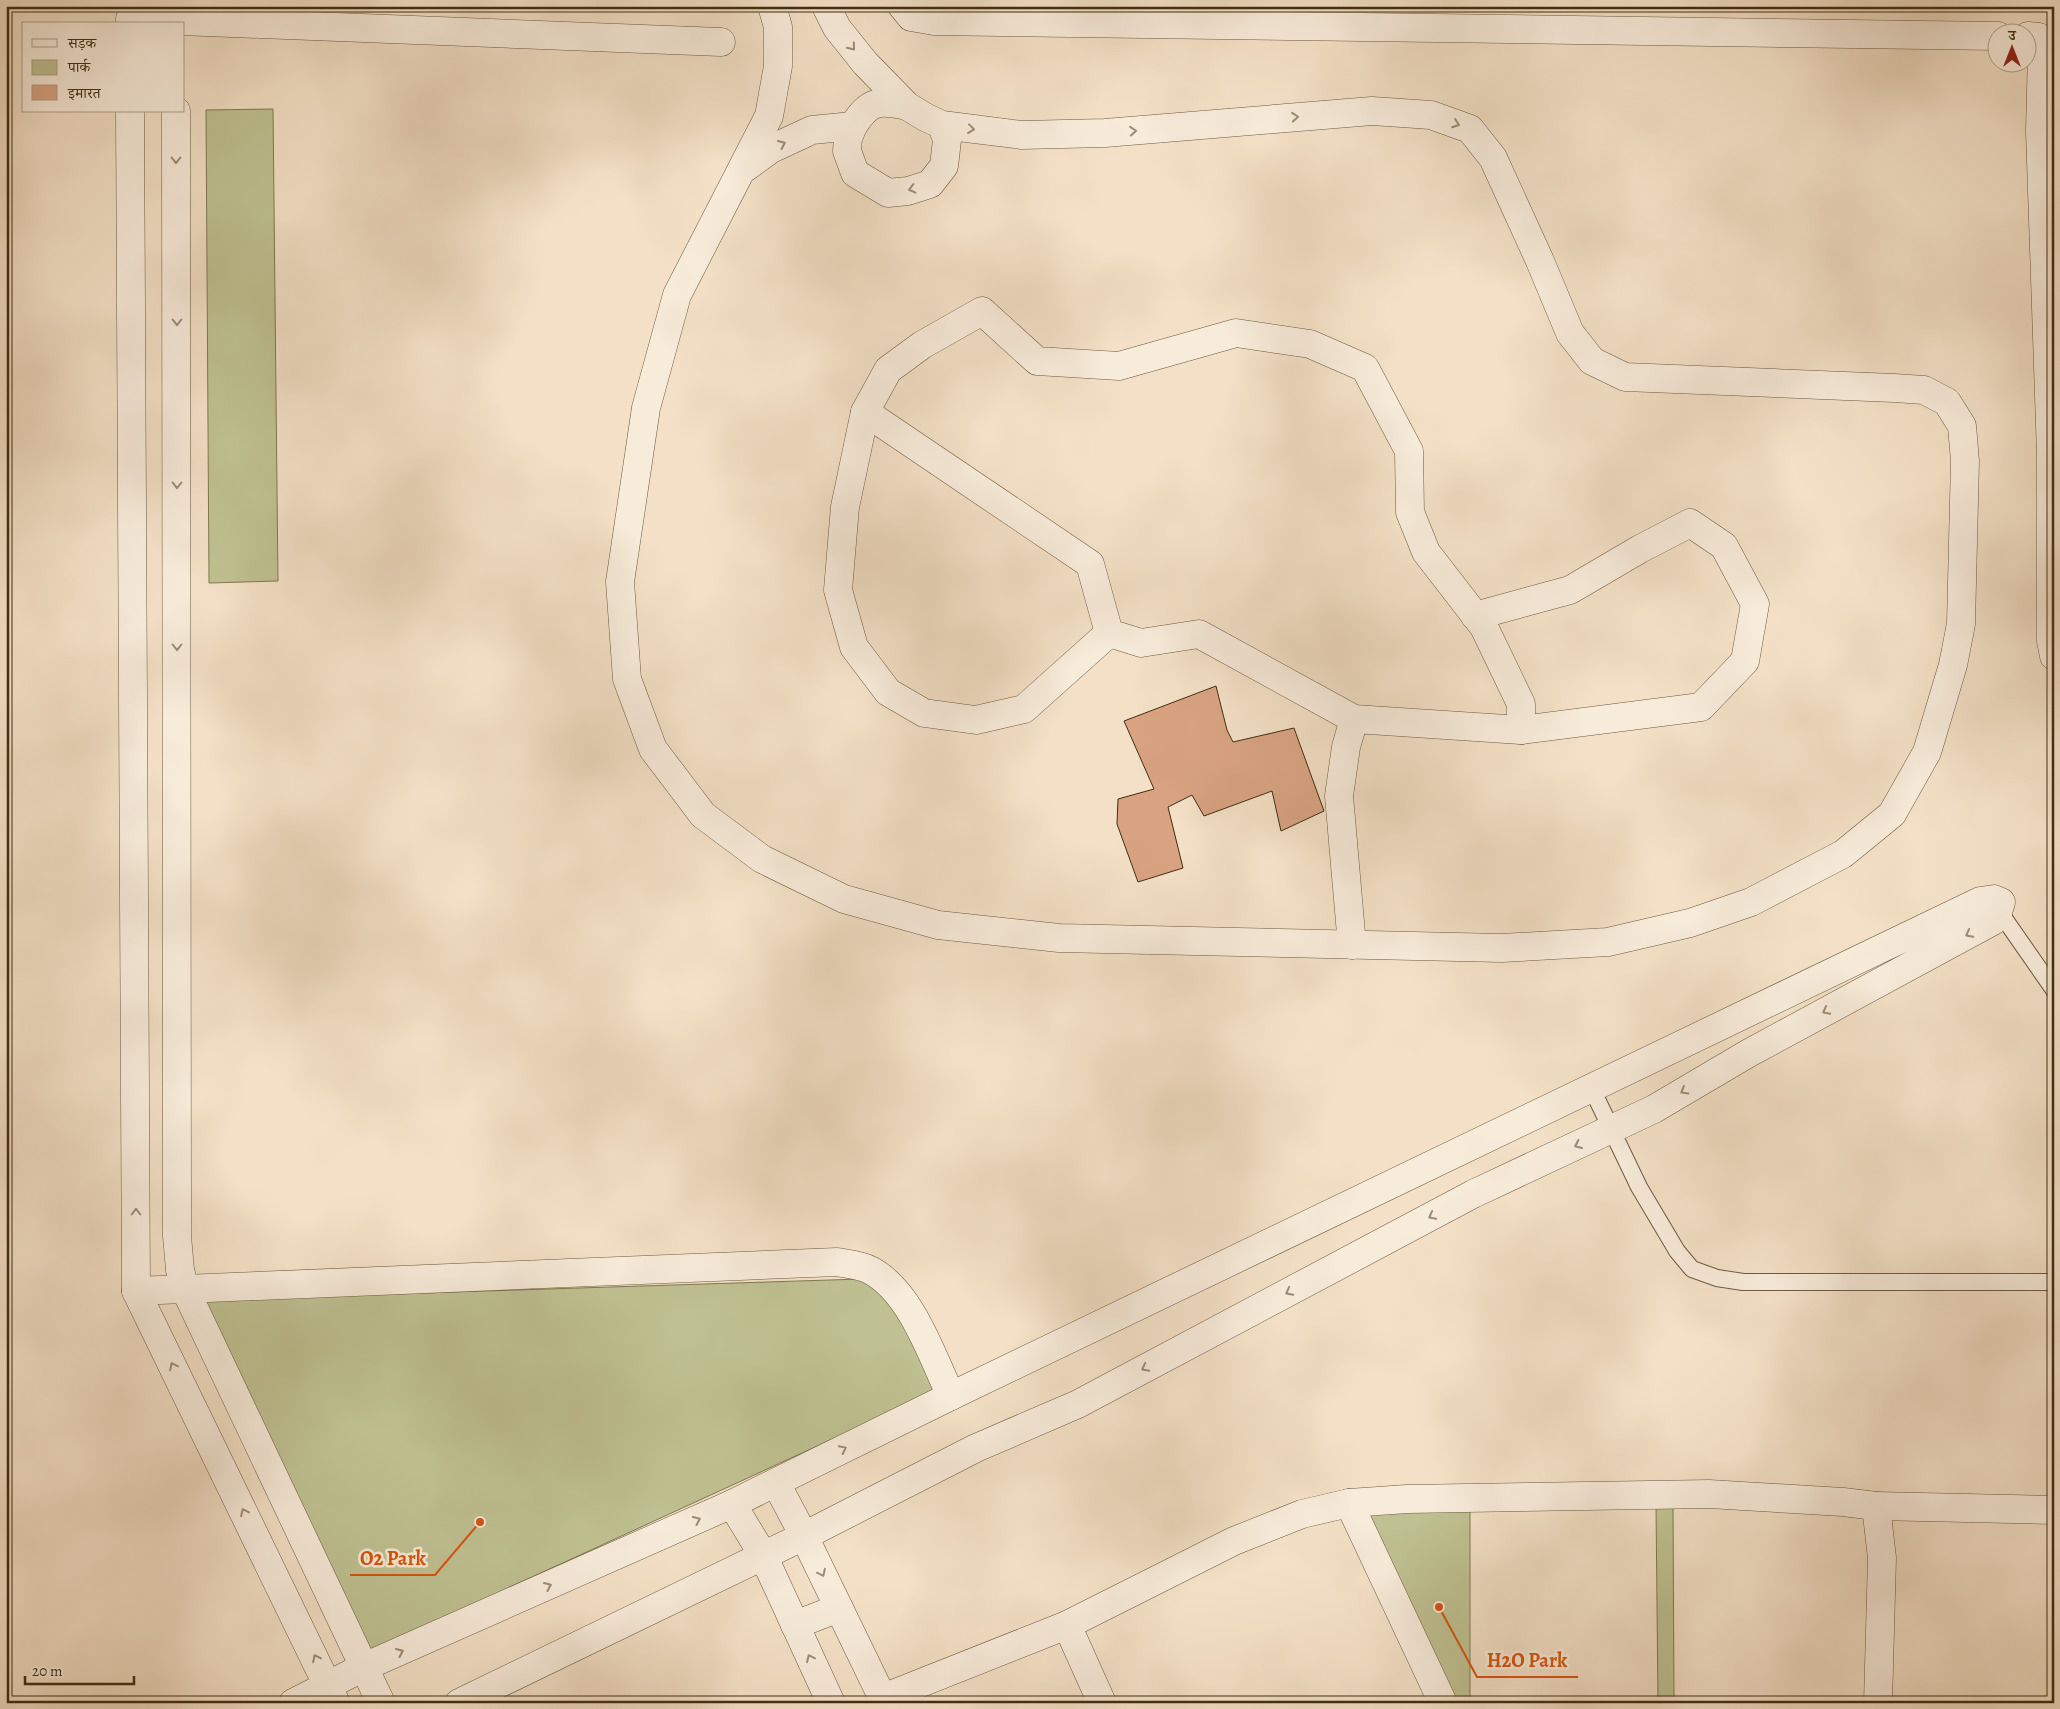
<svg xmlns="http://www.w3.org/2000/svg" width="2060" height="1709" font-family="Alegreya,'Noto Serif Devanagari',serif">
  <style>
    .green { fill: #bfc192; stroke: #807852 }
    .building { fill: #d9a382; stroke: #402e13 }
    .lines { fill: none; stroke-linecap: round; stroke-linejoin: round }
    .lane-casing { stroke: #6d5a40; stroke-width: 18 }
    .street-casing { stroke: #6d5a40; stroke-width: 29 }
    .lane { stroke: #f7ebda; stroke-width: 16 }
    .street { stroke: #f7ebda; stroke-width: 28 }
    .oneway { stroke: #9c8c76 }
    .leader { fill: none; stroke: #d7550d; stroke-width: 2 }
    .callout-dot { fill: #d7550d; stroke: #f7ebda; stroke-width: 2 }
    .callout-label { font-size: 20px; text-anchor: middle; font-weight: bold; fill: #d7550d; stroke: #f7ebda; stroke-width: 5; stroke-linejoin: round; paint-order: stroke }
  </style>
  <rect width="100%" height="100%" fill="#f3e0c6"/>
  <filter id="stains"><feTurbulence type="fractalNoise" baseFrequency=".004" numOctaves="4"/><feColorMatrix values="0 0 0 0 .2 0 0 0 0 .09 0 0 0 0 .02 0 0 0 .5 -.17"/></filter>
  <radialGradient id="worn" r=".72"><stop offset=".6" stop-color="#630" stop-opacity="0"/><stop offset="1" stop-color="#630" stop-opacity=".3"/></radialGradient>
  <!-- green -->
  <g class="green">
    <polygon points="273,109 278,581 209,583 206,110"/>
    <polygon points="861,1279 892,1303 937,1391 369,1652 204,1300"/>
    <polygon points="1470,1502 1470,1703 1454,1703 1363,1511"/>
    <polygon points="1656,1504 1673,1504 1674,1703 1658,1703"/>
  </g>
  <!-- building -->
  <polygon class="building" points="1216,686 1227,730 1233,742 1294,728 1324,811 1281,831 1272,791 1204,816 1192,795 1168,807 1183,868 1138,882 1117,824 1118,799 1154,789 1124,721"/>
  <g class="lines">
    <defs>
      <g id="lane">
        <polyline points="1999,911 2054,990"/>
        <polyline points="1592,1089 1639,1187 1677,1251 1692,1269 1717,1278 1743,1282 2054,1282"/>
      </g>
      <g id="street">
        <polyline points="772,6 778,27 778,66 769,116 677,295 646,408 620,582 627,679 653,749 703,815 762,859 844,899 938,925 1059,938 1502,948 1608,942 1690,923 1751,902 1843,854 1892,814 1927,752 1953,665 1961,624 1965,461 1962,426 1947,402 1924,390 1894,388 1625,377 1592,361 1570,333 1540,261 1493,158 1470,129 1431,115 1372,111 1105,133 1022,135 942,125 925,117 907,106 865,63 837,28 826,6"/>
        <polyline points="902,6 911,17 934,21 1998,36"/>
        <polyline points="130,19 721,42"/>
        <polyline points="2028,36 2039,37 2042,52 2040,131 2051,454 2051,641 2054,656"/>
        <polyline points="130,111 136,1291 335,1701"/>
        <polyline points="176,111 177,1236 180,1270 185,1289 381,1703"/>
        <polyline points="853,126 848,138 847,151 855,173 888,193 908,191 930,184 944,166 947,140 942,125"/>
        <path d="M745 168 771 149 812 130 853 126C870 100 878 100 907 106"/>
        <polyline points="865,412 845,507 838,590 854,647 888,692 924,713 976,720 1024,709 1109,633"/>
        <polyline points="1475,616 1570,590 1640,549 1690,523 1724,546 1755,604 1745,661 1701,707 1521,730"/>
        <polyline points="1352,945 1339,796 1346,747 1354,719 1199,634 1141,643 1109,633 1090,564 865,412 888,370 922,345 982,311 1037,361 1119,366 1236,333 1310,344 1365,368 1409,451 1410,512 1426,552 1484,627 1521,704 1521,730 1354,719"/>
        <path d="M136 1291 837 1262C847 1264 861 1265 870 1270 911 1291 932 1356 951 1396"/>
        <polyline points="776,1483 804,1536 885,1703"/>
        <polyline points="1349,1503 1443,1703"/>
        <polyline points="732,1504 763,1555 831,1703"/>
        <polyline points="1876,1506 2054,1510"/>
        <polyline points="795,1625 839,1608"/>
        <polyline points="1067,1625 1102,1703"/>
        <polyline points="883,1698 1067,1625 1234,1541 1302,1514 1349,1503 1407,1499 1709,1494 1843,1502 1876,1506 1882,1558 1878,1703"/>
        <polyline points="293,1703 364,1667 732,1504 951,1396 1980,901 1994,899 2001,902 1997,916 1993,921 1749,1053 1654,1109 1473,1194 1078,1404 976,1448 804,1536 459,1703"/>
      </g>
    </defs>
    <!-- lane casing -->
    <use href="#lane" class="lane-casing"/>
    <!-- street casing -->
    <use href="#street" class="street-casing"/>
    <!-- lane -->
    <use href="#lane" class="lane"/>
    <!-- street -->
    <use href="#street" class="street"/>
  </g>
  <!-- one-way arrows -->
  <defs><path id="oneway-chevron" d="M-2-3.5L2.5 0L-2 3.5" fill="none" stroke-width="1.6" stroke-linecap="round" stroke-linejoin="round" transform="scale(1.25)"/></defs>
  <g class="oneway">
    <use href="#oneway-chevron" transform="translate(852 47) rotate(51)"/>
    <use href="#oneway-chevron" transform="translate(1295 117) rotate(-5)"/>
    <use href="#oneway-chevron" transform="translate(1456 124) rotate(20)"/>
    <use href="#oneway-chevron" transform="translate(971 129) rotate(7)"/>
    <use href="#oneway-chevron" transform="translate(1133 131) rotate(-5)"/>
    <use href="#oneway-chevron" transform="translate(782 144) rotate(-25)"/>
    <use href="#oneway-chevron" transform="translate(176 160) rotate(90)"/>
    <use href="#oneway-chevron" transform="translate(912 189) rotate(166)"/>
    <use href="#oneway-chevron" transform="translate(177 322) rotate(90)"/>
    <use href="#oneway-chevron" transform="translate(177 485) rotate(90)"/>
    <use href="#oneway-chevron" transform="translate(177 647) rotate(90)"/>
    <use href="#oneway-chevron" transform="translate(1969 934) rotate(152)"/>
    <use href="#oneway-chevron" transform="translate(1826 1011) rotate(152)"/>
    <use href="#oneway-chevron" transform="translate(1684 1091) rotate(149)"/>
    <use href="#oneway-chevron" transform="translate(1578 1145) rotate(155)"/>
    <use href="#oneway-chevron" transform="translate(136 1212) rotate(-90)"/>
    <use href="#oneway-chevron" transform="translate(1432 1216) rotate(152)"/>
    <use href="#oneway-chevron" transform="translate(1289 1292) rotate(152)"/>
    <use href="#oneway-chevron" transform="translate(173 1366) rotate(-116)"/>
    <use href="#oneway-chevron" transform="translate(1145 1368) rotate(152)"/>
    <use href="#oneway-chevron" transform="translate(843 1449) rotate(-26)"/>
    <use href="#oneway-chevron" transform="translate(244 1512) rotate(-116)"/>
    <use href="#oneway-chevron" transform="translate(697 1520) rotate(-24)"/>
    <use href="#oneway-chevron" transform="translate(822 1573) rotate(64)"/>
    <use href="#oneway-chevron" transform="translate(548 1586) rotate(-24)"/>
    <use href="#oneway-chevron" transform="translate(400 1652) rotate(-24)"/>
    <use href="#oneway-chevron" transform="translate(316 1658) rotate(-116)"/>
    <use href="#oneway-chevron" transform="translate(810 1658) rotate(-115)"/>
  </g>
  <!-- callouts -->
  <path class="leader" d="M480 1522L435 1575H350M1439 1607L1477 1677H1578"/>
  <g class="callout-dot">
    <circle cx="480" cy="1522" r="5"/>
    <circle cx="1439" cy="1607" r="5"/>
  </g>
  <g class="callout-label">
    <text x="393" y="1565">O2 Park</text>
    <text x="1527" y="1667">H2O Park</text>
  </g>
  <!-- margin -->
  <rect width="2060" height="1709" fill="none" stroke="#f3e0c6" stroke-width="25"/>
  <rect x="8" y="8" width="2045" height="1694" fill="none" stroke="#402e13" stroke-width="2.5"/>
  <rect x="12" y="12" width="2035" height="1684" fill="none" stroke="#402e13"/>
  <!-- legend -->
  <rect x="22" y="22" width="162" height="90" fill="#f7ebda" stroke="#ae9f8a"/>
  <rect x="32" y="39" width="25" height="8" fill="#f7ebda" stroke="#ae9f8a"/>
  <text x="68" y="48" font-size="15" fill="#402e13">सड़क</text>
  <rect x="32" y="60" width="25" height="15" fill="#bfc192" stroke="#ae9f8a"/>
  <text x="68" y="72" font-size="15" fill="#402e13">पार्क</text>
  <rect x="32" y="85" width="25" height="15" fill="#d9a382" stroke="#ae9f8a"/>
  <text x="68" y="98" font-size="15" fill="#402e13">इमारत</text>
  <!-- north arrow -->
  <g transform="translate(2012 48)"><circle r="24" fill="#f7ebda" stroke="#ae9f8a"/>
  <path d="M0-4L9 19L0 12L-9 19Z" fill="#8f2418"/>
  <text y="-8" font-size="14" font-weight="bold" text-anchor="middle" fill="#402e13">उ</text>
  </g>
  <!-- scale -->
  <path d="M25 1676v8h109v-8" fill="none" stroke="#402e13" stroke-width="2.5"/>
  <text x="32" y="1676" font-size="15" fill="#402e13" stroke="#f7ebda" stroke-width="4" paint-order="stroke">20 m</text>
  <rect width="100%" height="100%" filter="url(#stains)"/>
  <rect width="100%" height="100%" fill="url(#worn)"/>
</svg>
